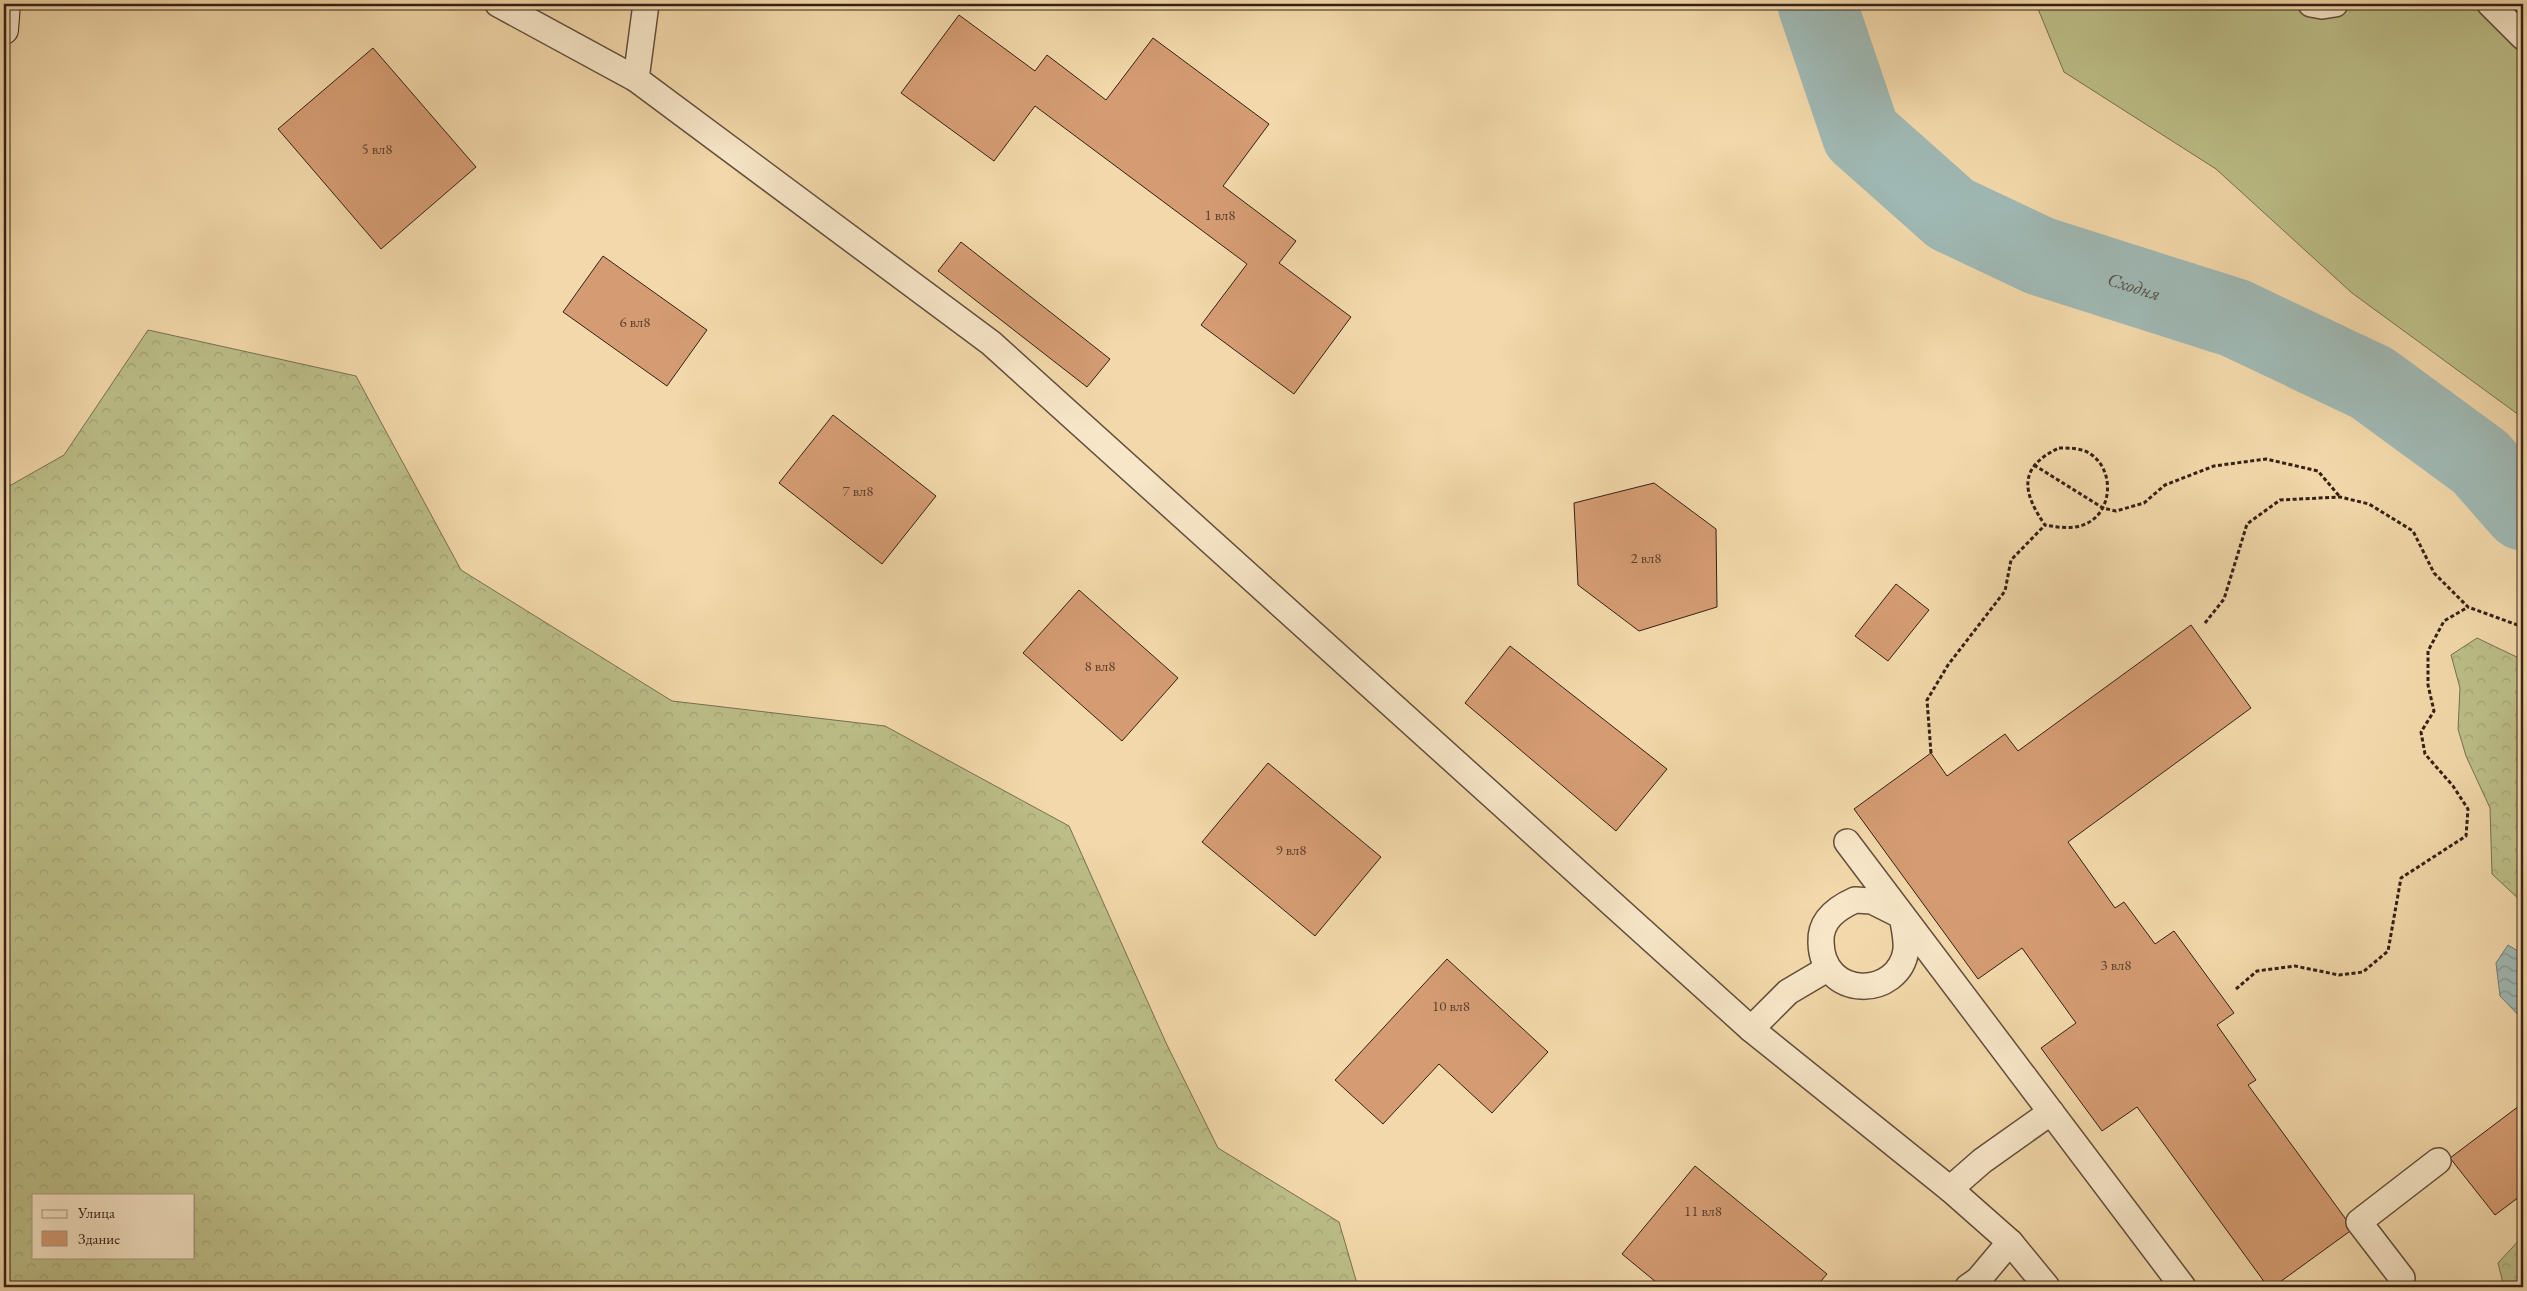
<svg xmlns="http://www.w3.org/2000/svg" width="2527" height="1291" font-family="'EB Garamond',serif">
  <style>
    .grass { fill: #bcbe88; stroke: #786f50 }
    .forest { fill: url(#forest-crowns); stroke: #786f50; fill-rule: evenodd }
    .water { fill: url(#water-waves); stroke: #757b75 }
    .lines { fill: none; stroke-linecap: round; stroke-linejoin: round }
    .river { stroke: #9fb8b3; stroke-width: 79 }
    .building { fill: #d59c73; stroke: #352017 }
    .service-casing { stroke: #644e3c; stroke-width: 28 }
    .secondary-casing { stroke: #352017; stroke-width: 30 }
    .path { stroke: #352017; stroke-width: 3; stroke-dasharray: 4 2.5; stroke-linecap: butt }
    .service { stroke: #f7e6c8; stroke-width: 25 }
    .secondary { stroke: #f7e6c8; stroke-width: 28 }
    .labels { text-anchor: middle; dominant-baseline: central; stroke-width: 4; stroke-linejoin: round; paint-order: stroke }
    .number-label { font-size: 15px; fill: #5d3f2e }
    .water-label { font-size: 19px; font-style: italic; fill: #554e46; stroke: #f7e6c8 }
  </style>
  <defs>
    <pattern id="forest-crowns" width="20" height="18" patternUnits="userSpaceOnUse" patternTransform="scale(1.25)"><rect width="20" height="18" fill="#bcbe88"/><path d="M2 6a3 3 0 1 1 6 0M12 15a3 3 0 1 1 6 0" fill="none" stroke="#a2a375"/></pattern>
    <pattern id="water-waves" width="16" height="10" patternUnits="userSpaceOnUse" patternTransform="scale(1.25)"><rect width="16" height="10" fill="#9fb8b3"/><path d="M0 5q4-4 8 0t8 0" fill="none" stroke="#829591"/></pattern>
  </defs>
  <rect width="100%" height="100%" fill="#f2d8aa"/>
  <filter id="stains"><feTurbulence type="fractalNoise" baseFrequency=".004" numOctaves="4"/><feColorMatrix values="0 0 0 0 .2 0 0 0 0 .09 0 0 0 0 .02 0 0 0 .5 -.17"/></filter>
  <radialGradient id="worn" r=".72"><stop offset=".6" stop-color="#630" stop-opacity="0"/><stop offset="1" stop-color="#630" stop-opacity=".3"/></radialGradient>
  <!-- grass -->
  <polygon class="grass" points="2036,4 2523,4 2523,418 2352,293 2216,169 2064,72"/>
  <!-- forest -->
  <g class="forest">
    <path d="M148 330 356 376 461 570 672 701 885 726 1069 826 1167 1045 1218 1148 1339 1222 1358 1287H4V489L64 455ZM34 1195H194V1257H34Z"/>
    <polygon points="2477,638 2523,660 2523,903 2492,874 2490,808 2466,756 2458,729 2460,688 2451,655"/>
    <polygon points="2523,1236 2523,1287 2504,1287 2498,1263"/>
  </g>
  <!-- water -->
  <polygon class="water" points="2508,945 2523,954 2523,1020 2500,996 2496,963"/>
  <g class="lines">
    <!-- river -->
    <path class="river" id="s1" d="M1817 4 1861 134 1951 214 2040 256 2235 318 2372 383 2480 462 2523 511"/>
  </g>
  <!-- building -->
  <g class="building">
    <polygon points="959,15 1035,71 1047,55 1106,100 1153,38 1269,124 1223,186 1296,241 1279,263 1351,317 1294,394 1201,325 1247,264 1035,106 994,161 901,93"/>
    <polygon points="373,48 476,167 381,249 278,129"/>
    <polygon points="961,242 1110,359 1087,387 938,271"/>
    <polygon points="603,256 707,330 667,386 563,312"/>
    <polygon points="833,415 936,496 882,564 779,483"/>
    <polygon points="1654,483 1716,529 1717,607 1639,631 1578,585 1574,503"/>
    <polygon points="1896,584 1929,610 1888,661 1855,636"/>
    <polygon points="1079,590 1178,678 1122,741 1023,653"/>
    <polygon points="2191,625 2251,708 2068,842 2115,908 2124,902 2155,944 2174,931 2234,1013 2217,1025 2256,1080 2248,1085 2353,1229 2273,1287 2268,1287 2137,1107 2102,1131 2041,1048 2076,1023 2022,948 1978,979 1854,809 1931,753 1947,776 2005,734 2018,751"/>
    <polygon points="1510,646 1667,769 1616,831 1465,703"/>
    <polygon points="1268,763 1381,857 1315,936 1202,842"/>
    <polygon points="1447,959 1548,1052 1492,1113 1439,1064 1383,1124 1335,1080"/>
    <polygon points="2519,1106 2523,1111 2523,1194 2495,1215 2450,1158"/>
    <polygon points="1695,1166 1827,1274 1816,1287 1662,1287 1622,1254"/>
  </g>
  <g class="lines">
    <defs>
      <g id="service">
        <polyline points="498,4 636,79 991,343 1751,1029 1950,1189 2010,1242 2047,1287"/>
        <polyline points="2311,4 2322,6 2335,4"/>
        <polyline points="2490,4 2523,37"/>
        <polyline points="636,79 646,4"/>
        <polyline points="1847,842 2183,1287"/>
        <path d="M1855 900 1872 901 1902 916C1904 927 1907 939 1906 950 1899 999 1822 1000 1821 942 1820 920 1837 908 1855 900Z"/>
        <polyline points="1751,1029 1788,992 1827,969"/>
        <polyline points="1950,1189 1982,1161 2051,1112"/>
        <polyline points="2402,1278 2359,1222 2438,1161"/>
        <polyline points="1968,1287 1978,1280 2010,1242"/>
      </g>
      <polyline id="secondary" points="4,30 6,4"/>
    </defs>
    <!-- service casing -->
    <use href="#service" class="service-casing"/>
    <!-- secondary casing -->
    <use href="#secondary" class="secondary-casing"/>
    <!-- path -->
    <g class="path">
      <path d="M2059 448C2071 448 2083 448 2092 455 2117 474 2111 518 2080 526 2069 529 2056 527 2045 525 2022 492 2018 467 2059 448Z"/>
      <polyline points="2034,465 2103,508 2116,511 2144,503 2165,485 2214,466 2266,459 2318,471 2340,497"/>
      <polyline points="2205,623 2224,599 2247,524 2280,500 2340,497 2369,504 2413,531 2434,573 2468,607 2523,627"/>
      <polyline points="1931,753 1927,700 1948,665 2005,591 2011,560 2045,525"/>
      <polyline points="2236,989 2257,971 2295,966 2339,975 2363,972 2388,951 2401,878 2466,836 2468,809 2453,786 2425,754 2421,732 2434,711 2428,685 2428,651 2444,621 2468,607"/>
    </g>
    <!-- service -->
    <use href="#service" class="service"/>
    <!-- secondary -->
    <use href="#secondary" class="secondary"/>
  </g>
  <g class="labels">
    <!-- number labels -->
    <g class="number-label">
      <text x="377" y="148">5 вл8</text>
      <text x="1220" y="214">1 вл8</text>
      <text x="635" y="321">6 вл8</text>
      <text x="858" y="490">7 вл8</text>
      <text x="1646" y="557">2 вл8</text>
      <text x="1100" y="665">8 вл8</text>
      <text x="1291" y="849">9 вл8</text>
      <text x="2116" y="964">3 вл8</text>
      <text x="1451" y="1005">10 вл8</text>
      <text x="1703" y="1210">11 вл8</text>
    </g>
    <!-- water labels -->
    <g class="water-label">
      <text stroke="none"><textPath href="#s1" startOffset="455">Сходня</textPath></text>
    </g>
  </g>
  <!-- margin -->
  <rect width="2527" height="1291" fill="none" stroke="#f2d8aa" stroke-width="20"/>
  <rect x="5" y="5" width="2517" height="1281" fill="none" stroke="#352017" stroke-width="2.5"/>
  <rect x="10" y="10" width="2507" height="1271" fill="none" stroke="#352017"/>
  <!-- legend -->
  <rect x="32" y="1194" width="162" height="65" fill="#f7e6c8" stroke="#a99781"/>
  <rect x="42" y="1210" width="25" height="8" fill="#f7e6c8" stroke="#a99781"/>
  <text x="78" y="1218" font-size="15" fill="#352017">Улица</text>
  <rect x="42" y="1231" width="25" height="15" fill="#d59c73" stroke="#a99781"/>
  <text x="78" y="1244" font-size="15" fill="#352017">Здание</text>
  <rect width="100%" height="100%" filter="url(#stains)"/>
  <rect width="100%" height="100%" fill="url(#worn)"/>
</svg>
